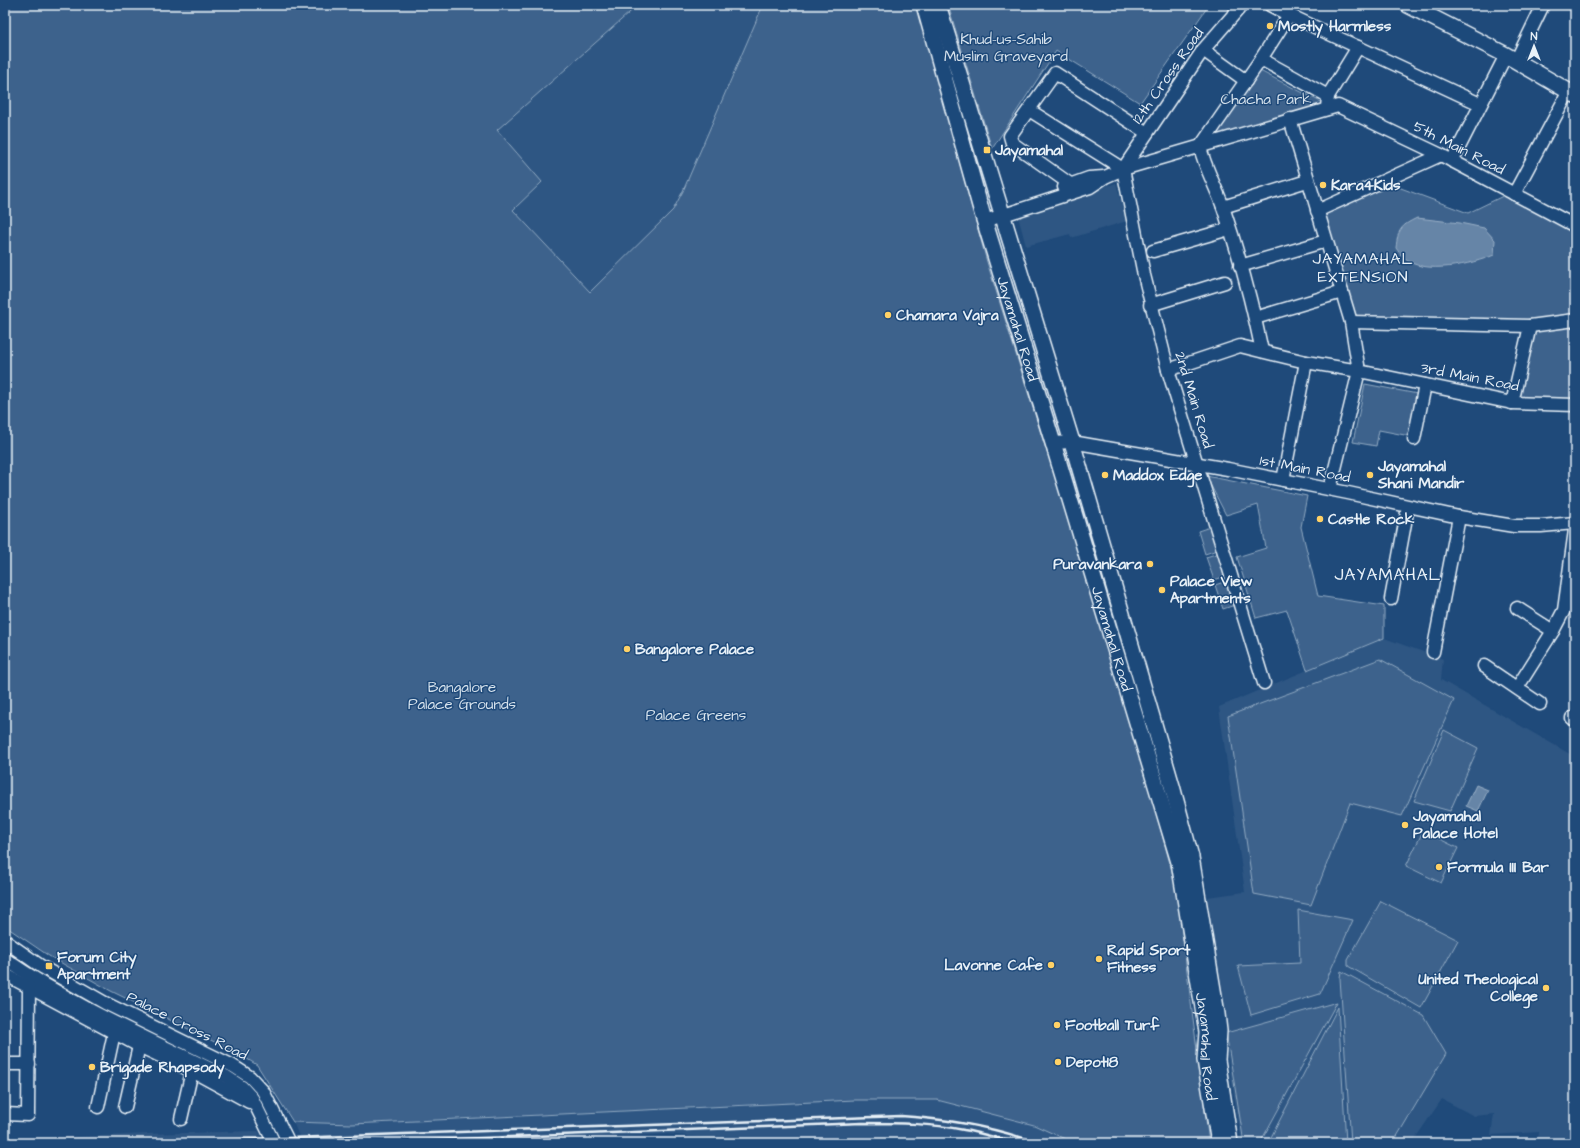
<svg xmlns="http://www.w3.org/2000/svg" width="1580" height="1148" font-family="'Architects Daughter',sans-serif">
  <style>
    .built { fill: #2e5683 }
    .green { fill: #3c628c; stroke: #92aac2 }
    .water { fill: #6685a7; stroke: #9ab0c7 }
    .lines { fill: none; stroke-linecap: round; stroke-linejoin: round }
    .minor-casing { stroke: #e8f1f8; stroke-width: 15 }
    .major-casing { stroke: #e8f1f8; stroke-width: 18 }
    .minor { stroke: #1f4a7a; stroke-width: 12 }
    .major { stroke: #1f4a7a; stroke-width: 15 }
    .rail { stroke: #e8f1f8; stroke-width: 2.5 }
    .poi-dot { fill: #ffd166; stroke: #1f4a7a; stroke-width: 1.5 }
    .labels { text-anchor: middle; dominant-baseline: central; stroke-width: 3; stroke-linejoin: round; paint-order: stroke }
    .poi-label { font-size: 15px; font-weight: bold; fill: #e8f1f8; stroke: #1f4a7a; text-anchor: start }
    .park-label { font-size: 15px; fill: #d7e3ed; stroke: #1f4a7a }
    .street-label { font-size: 15px; fill: #e8f1f8; stroke: #1f4a7a }
    .neighbourhood-label { font-size: 16px; letter-spacing: 1px; fill: #e8f1f8; stroke: #1f4a7a }
    .quarter-label { font-size: 17px; letter-spacing: 1px; fill: #e8f1f8; stroke: #1f4a7a }
  </style>
  <rect width="100%" height="100%" fill="#1f4a7a"/>
  <filter id="ink" filterUnits="userSpaceOnUse"><feTurbulence type="fractalNoise" baseFrequency=".025" numOctaves="2"/><feDisplacementMap in="SourceGraphic" scale="8" xChannelSelector="R" yChannelSelector="G"/><feConvolveMatrix kernelMatrix="1 2 1 2 8 2 1 2 1" color-interpolation-filters="sRGB"/></filter>
  <g filter="url(#ink)">
    <!-- built -->
    <g class="built">
      <polygon points="638,5 763,5 683,191 673,210 590,293 512,210 497,130"/>
      <polygon points="1116,183 1127,221 1071,238 1070,234 1026,246 1018,216"/>
      <polygon points="1384,638 1443,659 1441,680 1575,757 1575,1143 1537,1143 1539,1132 1491,1135 1494,1114 1474,1116 1442,1099 1412,1143 1242,1143 1220,1016 1207,897 1245,892 1219,707"/>
      <polygon points="855,1100 937,1100 1034,1125 1074,1143 752,1143 668,1134 507,1143 302,1143 293,1122 352,1124"/>
      <polygon points="258,1131 265,1143 5,1143 5,1140 147,1134"/>
    </g>
    <!-- green -->
    <g class="green">
      <polygon points="5,5 638,5 497,130 542,182 513,210 590,292 673,210 683,191 763,5 916,5 987,262 1042,437 1072,526 1075,543 1135,735 1176,886 1209,1143 1074,1143 1034,1125 937,1100 855,1100 352,1124 293,1122 257,1065 239,1054 111,991 49,956 5,926"/>
      <polygon points="948,5 1209,5 1140,103 1056,51 992,149"/>
      <polygon points="1260,71 1325,104 1209,141"/>
      <polygon points="1390,184 1468,213 1505,195 1568,228 1575,235 1575,316 1531,322 1354,316 1323,213"/>
      <polygon points="1575,323 1575,401 1517,399 1533,329"/>
      <polygon points="1365,384 1428,396 1420,438 1379,430 1376,446 1353,442"/>
      <polygon points="1206,476 1307,496 1301,527 1318,596 1384,606 1384,638 1307,670 1287,610 1256,618 1237,557 1266,548 1258,505 1226,515"/>
      <polygon points="1210,527 1217,550 1205,554 1198,531"/>
      <polygon points="1219,553 1226,576 1214,580 1206,557"/>
      <polygon points="1227,581 1235,605 1223,609 1215,585"/>
      <polygon points="1380,659 1454,700 1402,816 1350,803 1311,905 1254,894 1228,716"/>
      <polygon points="1444,730 1478,748 1450,811 1414,801"/>
      <polygon points="1423,831 1458,848 1441,883 1406,866"/>
      <polygon points="1381,901 1458,940 1421,1008 1348,966 1348,960"/>
      <polygon points="1298,910 1353,920 1320,994 1251,1015 1238,966 1300,963"/>
      <polygon points="1341,971 1423,1015 1446,1054 1393,1143 1351,1143 1340,978"/>
      <polygon points="1337,1002 1260,1143 1244,1143 1226,1033"/>
      <polygon points="1338,1007 1346,1143 1268,1143"/>
    </g>
    <!-- water -->
    <g class="water">
      <path d="M1417 218 1460 223 1484 228 1495 240 1494 255C1473 264 1423 276 1404 258 1401 255 1398 251 1396 248 1398 230 1400 226 1417 218Z"/>
      <polygon points="1476,785 1488,790 1478,811 1466,806"/>
    </g>
    <g class="lines">
      <defs>
        <g id="minor">
          <polyline points="1270,5 1289,15 1480,104"/>
          <polyline points="1203,50 1246,81"/>
          <polyline points="1261,59 1328,96 1327,109"/>
          <polyline points="1516,61 1543,5"/>
          <polyline points="1328,96 1358,47"/>
          <polyline points="1029,110 1123,169"/>
          <polyline points="1290,119 1351,322 1359,371 1330,489"/>
          <polyline points="1452,161 1506,55"/>
          <polyline points="1123,169 1144,275 1168,370 1264,683"/>
          <polyline points="1123,169 1203,50 1242,5"/>
          <polyline points="1070,184 1012,143 1010,136 1055,73 1147,133"/>
          <polyline points="1064,187 1089,178 1104,177"/>
          <polyline points="1514,194 1569,91"/>
          <polyline points="1223,207 1307,181"/>
          <polyline points="1317,211 1441,155"/>
          <polyline points="985,221 1090,187 1105,177 1123,169 1338,106 1441,155 1575,226"/>
          <polyline points="1153,251 1229,229"/>
          <polyline points="1240,266 1326,241"/>
          <polyline points="1150,305 1225,282"/>
          <polyline points="1255,318 1342,292"/>
          <polyline points="1351,322 1530,326 1575,320"/>
          <path d="M1262 351C1252 303 1239 254 1223 207 1216 187 1205 168 1200 147L1261 59 1289 15"/>
          <polyline points="1168,370 1240,346 1306,362 1359,371 1512,403 1575,405"/>
          <polyline points="1512,403 1530,326"/>
          <polyline points="1414,439 1425,385"/>
          <polyline points="1053,443 1072,442 1228,469 1348,493 1459,517 1514,526 1541,526 1575,523"/>
          <polyline points="1283,480 1306,362"/>
          <polyline points="1391,599 1408,507"/>
          <polyline points="1517,608 1553,631"/>
          <polyline points="1433,652 1459,517"/>
          <polyline points="1484,666 1540,704"/>
          <polyline points="1517,688 1553,631 1564,610 1575,530"/>
          <polyline points="1572,718 1575,720"/>
          <polyline points="5,941 42,967 105,1003 233,1066 250,1077 263,1091 289,1143"/>
          <path d="M5 959C74 1007 152 1040 227 1077L242 1087 252 1098 274 1143"/>
          <polyline points="5,972 8,976 139,1046 192,1071 249,1102"/>
          <polyline points="5,1064 29,1064"/>
          <polyline points="98,1107 114,1033"/>
          <polyline points="125,1107 139,1046"/>
          <polyline points="5,1114 28,1115 29,987"/>
          <polyline points="181,1119 192,1071"/>
        </g>
        <g id="major">
          <path id="s1" d="M924 5 982 213 1053 443 1179 862 1207 1032 1205 1060 1219 1143"/>
          <polyline points="938,5 1072,442 1172,786 1191,857 1217,1014 1219,1031 1217,1060 1230,1143"/>
          <polyline points="1408,5 1506,55 1575,95"/>
        </g>
      </defs>
      <!-- minor casing -->
      <use href="#minor" class="minor-casing"/>
      <!-- major casing -->
      <use href="#major" class="major-casing"/>
      <!-- minor -->
      <use href="#minor" class="minor"/>
      <!-- major -->
      <use href="#major" class="major"/>
      <!-- rail -->
      <g class="rail">
        <path d="M151 1143 901 1116C949 1119 993 1127 1038 1143"/>
        <path d="M356 1143 862 1123C896 1123 930 1123 964 1130 981 1133 998 1138 1015 1143"/>
      </g>
    </g>
  </g>
  <!-- markers -->
  <g class="poi-dot">
    <circle cx="1270" cy="26" r="4"/>
    <rect x="983" y="146" width="8" height="8" rx="2"/>
    <circle cx="1323" cy="185" r="4"/>
    <circle cx="888" cy="315" r="4"/>
    <circle cx="1105" cy="475" r="4"/>
    <circle cx="1370" cy="475" r="4"/>
    <circle cx="1320" cy="519" r="4"/>
    <circle cx="1150" cy="564" r="4"/>
    <circle cx="1162" cy="590" r="4"/>
    <circle cx="627" cy="649" r="4"/>
    <circle cx="1405" cy="825" r="4"/>
    <circle cx="1439" cy="867" r="4"/>
    <circle cx="1099" cy="959" r="4"/>
    <circle cx="1051" cy="965" r="4"/>
    <rect x="45" y="962" width="8" height="8" rx="2"/>
    <circle cx="1546" cy="988" r="4"/>
    <circle cx="1057" cy="1025" r="4"/>
    <circle cx="1058" cy="1062" r="4"/>
    <circle cx="92" cy="1067" r="4"/>
  </g>
  <g class="labels">
    <!-- poi labels -->
    <g class="poi-label">
      <text x="1278" y="26">Mostly Harmless</text>
      <text x="995" y="150">Jayamahal</text>
      <text x="1331" y="185">Kara4Kids</text>
      <text x="896" y="315">Chamara Vajra</text>
      <text x="1378" y="466">Jayamahal<tspan x="1378" dy="17">Shani Mandir</tspan></text>
      <text x="1113" y="475">Maddox Edge</text>
      <text x="1328" y="519">Castle Rock</text>
      <text x="1142" y="564" text-anchor="end">Puravankara</text>
      <text x="1170" y="581">Palace View<tspan x="1170" dy="17">Apartments</tspan></text>
      <text x="635" y="649">Bangalore Palace</text>
      <text x="1413" y="816">Jayamahal<tspan x="1413" dy="17">Palace Hotel</tspan></text>
      <text x="1447" y="867">Formula III Bar</text>
      <text x="1107" y="950">Rapid Sport<tspan x="1107" dy="17">Fitness</tspan></text>
      <text x="57" y="957">Forum City<tspan x="57" dy="17">Apartment</tspan></text>
      <text x="1043" y="965" text-anchor="end">Lavonne Cafe</text>
      <text x="1538" y="979" text-anchor="end">United Theological<tspan x="1538" dy="17">College</tspan></text>
      <text x="1065" y="1025">Football Turf</text>
      <text x="1066" y="1062">Depot18</text>
      <text x="100" y="1067">Brigade Rhapsody</text>
    </g>
    <!-- park labels -->
    <g class="park-label">
      <text x="1006" y="39">Khud-us-Sahib<tspan x="1006" dy="17">Muslim Graveyard</tspan></text>
      <text x="1266" y="99">Chacha Park</text>
      <text x="462" y="687">Bangalore<tspan x="462" dy="17">Palace Grounds</tspan></text>
      <text x="696" y="715">Palace Greens</text>
    </g>
    <!-- street labels -->
    <g class="street-label">
      <text transform="translate(1168 76) rotate(-55)">12th Cross Road</text>
      <text transform="translate(1459 148) rotate(27)">5th Main Road</text>
      <text stroke="none"><textPath href="#s1" startOffset="337">Jayamahal Road</textPath></text>
      <text transform="translate(1470 377) rotate(11)">3rd Main Road</text>
      <text transform="translate(1194 400) rotate(73)">2nd Main Road</text>
      <text transform="translate(1305 469) rotate(11)">1st Main Road</text>
      <text stroke="none"><textPath href="#s1" startOffset="661">Jayamahal Road</textPath></text>
      <text transform="translate(187 1026) rotate(27)">Palace Cross Road</text>
      <text stroke="none"><textPath href="#s1" startOffset="1081">Jayamahal Road</textPath></text>
    </g>
    <!-- neighbourhood labels -->
    <g class="neighbourhood-label">
      <text x="1363" y="259">JAYAMAHAL<tspan x="1363" dy="18">EXTENSION</tspan></text>
    </g>
    <!-- quarter labels -->
    <g class="quarter-label">
      <text x="1388" y="575">JAYAMAHAL</text>
    </g>
  </g>
  <!-- margin -->
  <rect width="1580" height="1148" fill="none" stroke="#1f4a7a" stroke-width="20"/>
  <rect x="10" y="10" width="1560" height="1128" fill="none" stroke="#e8f1f8" stroke-width="1.5" filter="url(#ink)"/>
  <!-- north arrow -->
  <g transform="translate(1534 46)" stroke="#1f4a7a" stroke-width="3" paint-order="stroke">
  <path d="M0-3L7 15L0 10L-7 15Z" fill="#e8f1f8"/>
  <text y="-6" font-size="11" font-weight="bold" text-anchor="middle" fill="#e8f1f8">N</text>
  </g>
</svg>
